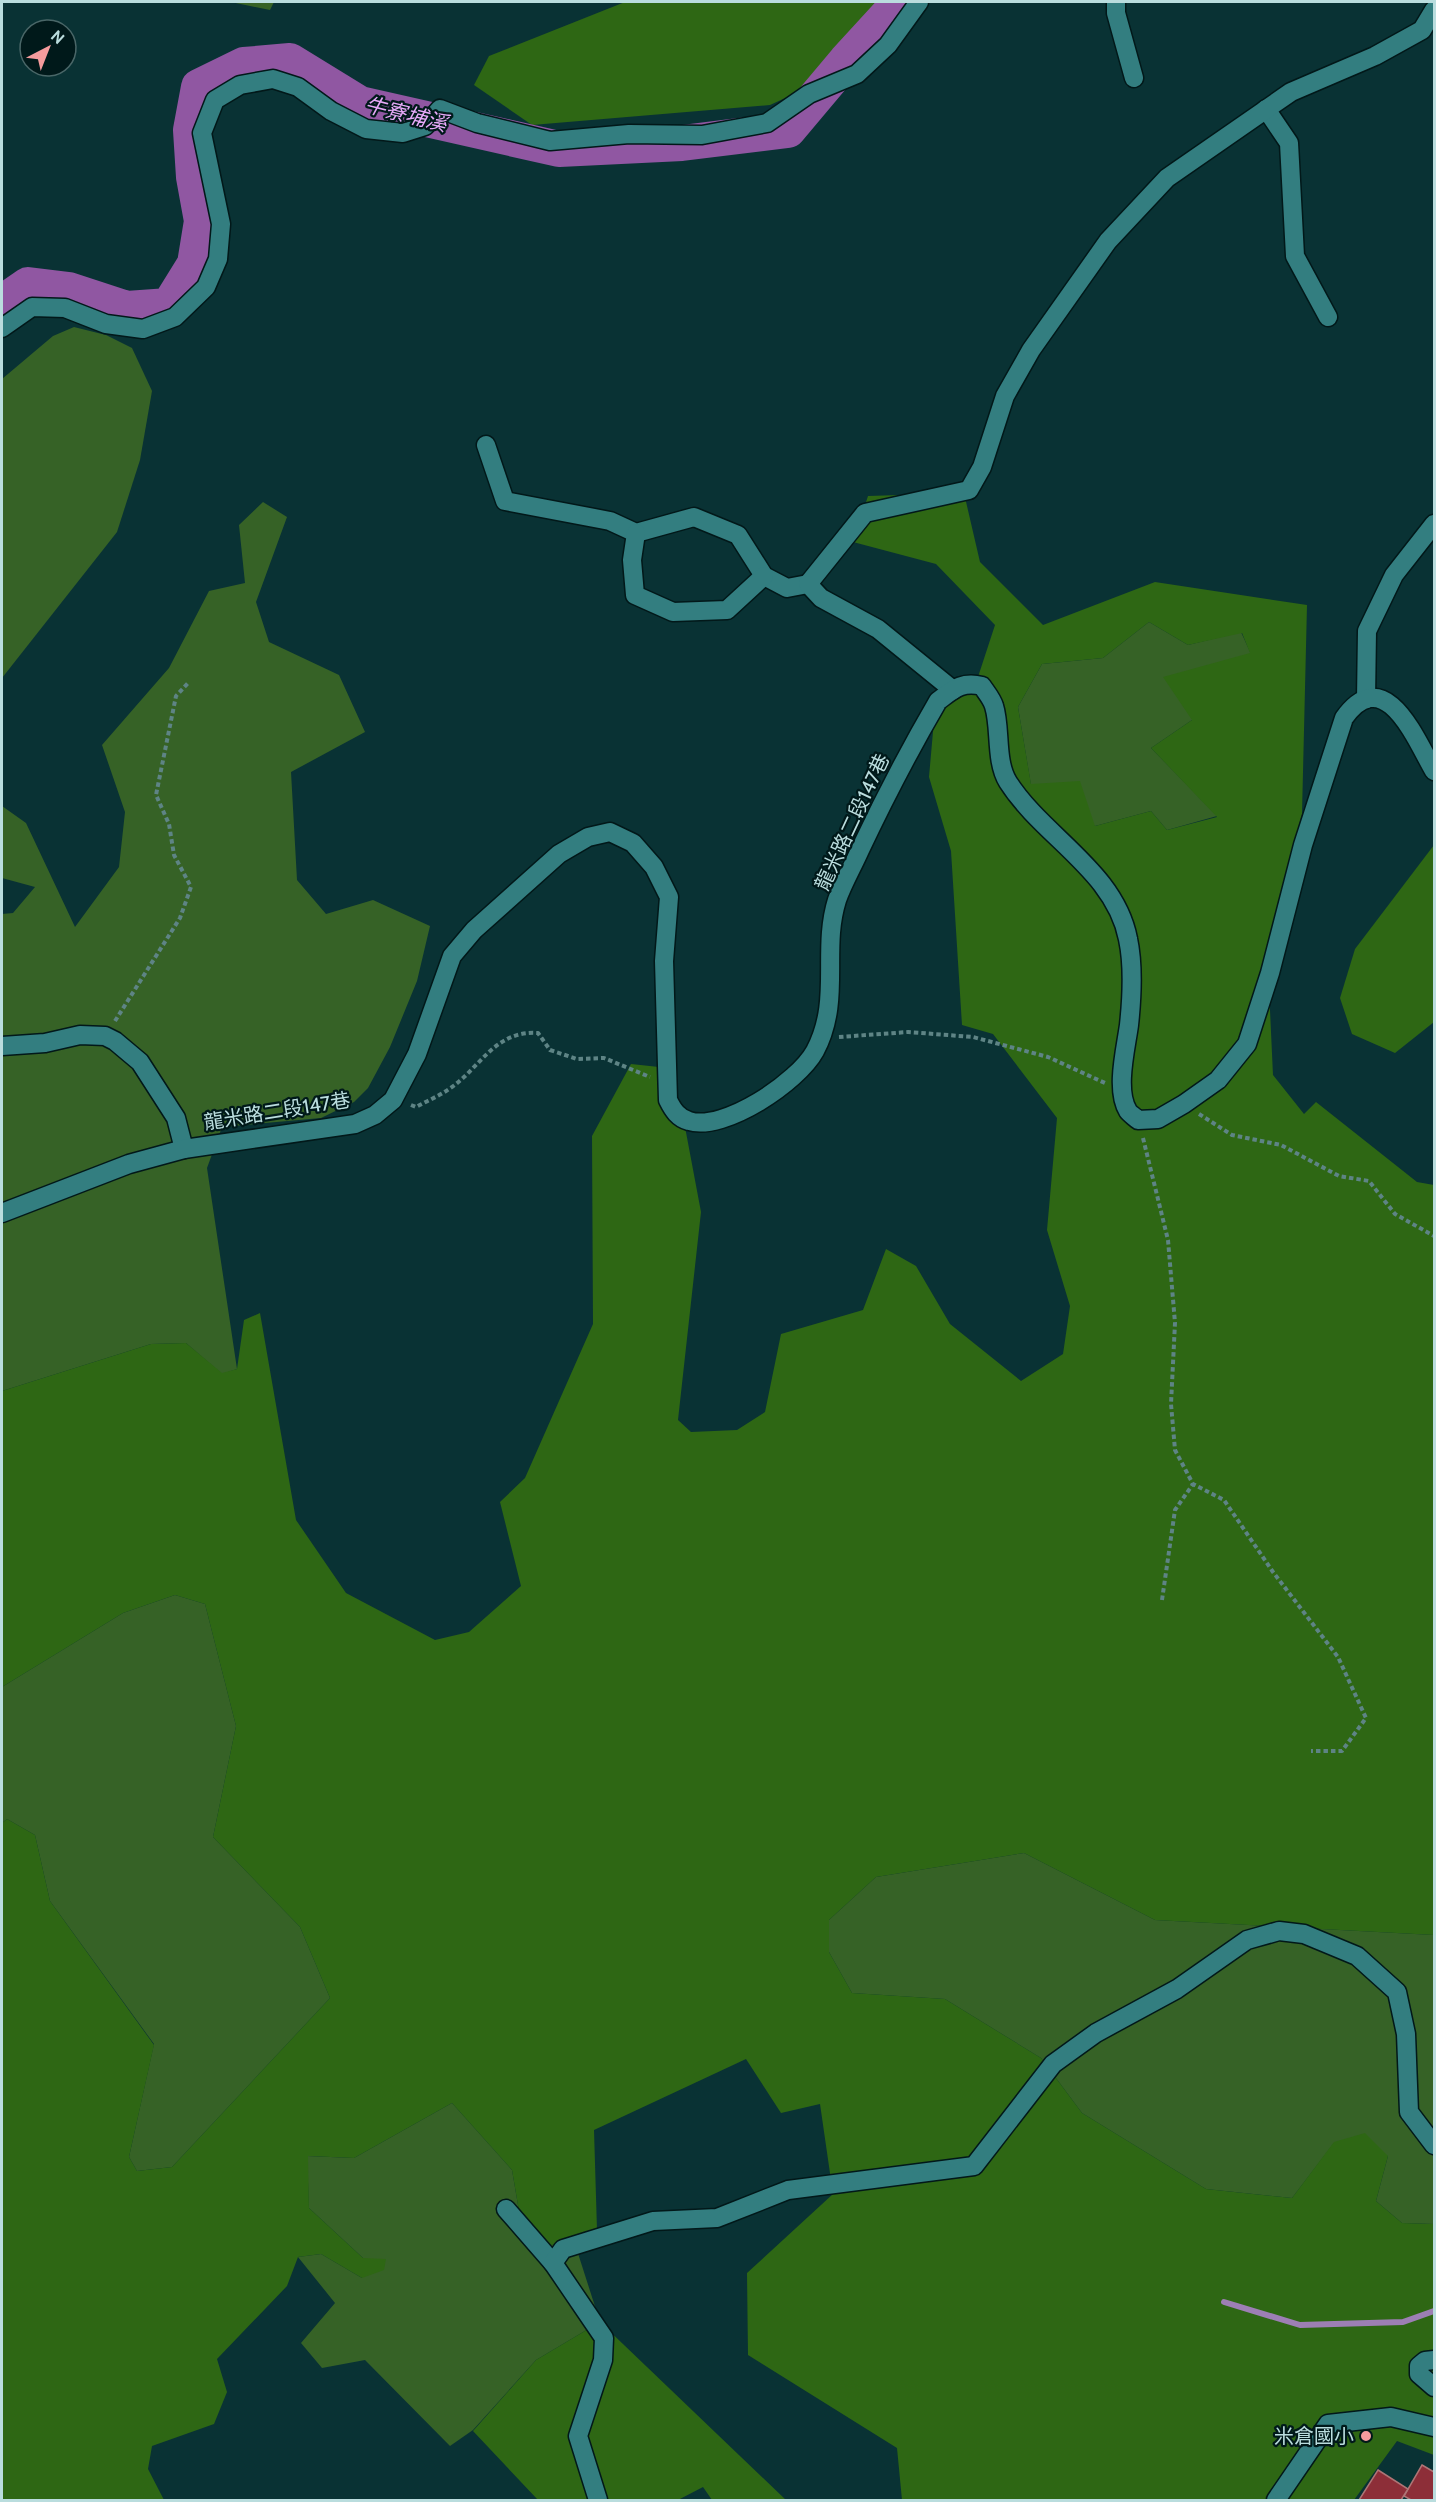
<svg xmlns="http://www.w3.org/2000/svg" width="1436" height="2502" font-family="Cabin,'Noto Sans TC',sans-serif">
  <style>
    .green { fill: #366226 }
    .forest { fill: #2e6714; fill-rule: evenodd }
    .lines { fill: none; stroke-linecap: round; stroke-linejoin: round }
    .stream { stroke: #9d7fb4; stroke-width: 6 }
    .river { stroke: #9057a2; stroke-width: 36 }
    .building { fill: #8d2e38; stroke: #ae7576; stroke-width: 1.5 }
    .minor-casing { stroke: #021819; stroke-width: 21 }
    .path { stroke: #5e8485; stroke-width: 4; stroke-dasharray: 4.5 3; stroke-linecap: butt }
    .minor { stroke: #337e80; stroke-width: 18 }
    .poi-dot { fill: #f59b9d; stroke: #00191a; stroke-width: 2 }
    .labels { text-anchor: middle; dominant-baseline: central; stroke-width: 4.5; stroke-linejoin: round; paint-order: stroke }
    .street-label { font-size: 20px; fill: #baddde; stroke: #00191a }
    .poi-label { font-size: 20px; fill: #baddde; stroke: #00191a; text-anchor: end }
    .water-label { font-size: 21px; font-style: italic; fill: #e6a9f8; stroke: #00191a }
  </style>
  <rect width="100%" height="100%" fill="#093234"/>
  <!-- green -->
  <g class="green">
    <polygon points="231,2 274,2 270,10"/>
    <polygon points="74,327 106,335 132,348 152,391 140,460 117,532 2,678 2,379 53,336"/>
    <polygon points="263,502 287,517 256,602 269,642 339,675 365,732 291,772 297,880 326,914 373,900 430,926 417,981 390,1047 368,1088 354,1102 321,1118 222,1127 207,1168 237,1369 222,1374 186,1343 151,1344 2,1391 2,914 13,913 35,887 2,878 2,806 26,823 75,927 119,867 125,812 102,745 169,668 209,591 245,583 239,525"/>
    <polygon points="1149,622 1188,645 1241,632 1251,654 1192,720 1151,748 1217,816 1167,830 1151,811 1095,826 1031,785 1018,707 1042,664 1103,658"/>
    <polygon points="175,1595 205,1604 236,1726 213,1837 300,1927 330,1998 172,2167 137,2171 129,2157 154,2044 50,1901 35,1835 7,1819 2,1823 2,1687 123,1613"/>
    <polygon points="1024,1853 1155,1920 1434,1935 1434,2224 1402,2223 1376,2201 1388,2156 1334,2143 1292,2198 1206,2189 1082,2113 1041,2058 945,1999 852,1993 829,1952 829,1920 876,1877"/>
    <polygon points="452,2103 512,2170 525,2246 575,2244 600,2322 536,2360 473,2430 450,2446 365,2360 322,2368 301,2343 335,2303 298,2257 321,2254 362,2278 363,2258 309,2208 307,2156 354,2158"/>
  </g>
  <!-- forest -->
  <g class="forest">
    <polygon points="625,2 920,2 877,56 770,105 532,125 474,85 489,56"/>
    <path d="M964 493 980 562 1043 625 1155 582 1307 605 1302 814 1267 945 1273 1075 1304 1114 1316 1102 1417 1182 1434 1185V1935L1155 1920 1024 1853 876 1877 829 1920V1952L852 1993 945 1999 1041 2058 1082 2113 1206 2189 1292 2198 1334 2142 1365 2133 1388 2156 1376 2201 1402 2223 1434 2224V2455L1397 2441 1354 2500H902L897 2448 748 2355 747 2273 833 2194 820 2104 781 2113 746 2059 594 2130 597 2230 575 2244 525 2246 512 2170 452 2103 354 2158 308 2156 309 2208 363 2258 386 2259 384 2270 362 2278 321 2254 298 2257 287 2286 217 2359 227 2392 214 2424 152 2446 148 2469 164 2500H2V1823L7 1819 35 1835 50 1901 154 2045 129 2157 137 2171 172 2167 330 1998 300 1927 213 1837 236 1726 205 1604 175 1595 123 1613 2 1687V1391L151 1344 186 1343 222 1373 237 1369 244 1320 260 1313 296 1520 346 1593 435 1640 469 1632 521 1586 500 1502 525 1478 593 1324 592 1136 631 1064 659 1067 682 1111 701 1212 678 1420 691 1432 737 1430 765 1412 781 1334 863 1310 886 1249 916 1266 950 1324 1021 1381 1063 1354 1070 1306 1047 1230 1057 1118 993 1034 962 1025 951 851 929 777 935 709 977 680 995 625 936 564 853 542 868 496ZM1149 622 1188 645 1242 633 1250 653 1163 677 1192 720 1151 748 1217 817 1167 830 1151 811 1095 826 1080 781 1031 784 1018 707 1042 664 1103 658Z"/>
    <polygon points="1434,845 1434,1022 1395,1053 1352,1034 1340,998 1355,949"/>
    <polygon points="600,2322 786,2500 712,2500 703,2487 678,2500 538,2500 473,2431 536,2360"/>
  </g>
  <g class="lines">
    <!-- stream -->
    <polyline class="stream" points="1224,2302 1300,2325 1403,2322 1434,2311"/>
    <!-- river -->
    <polyline class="river" points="2,303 28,285 69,290 127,309 169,306 195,264 202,221 194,177 191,130 199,87 244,65 290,61 360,104 559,149 682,143 788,130 846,61 900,2"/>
  </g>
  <!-- building -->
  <g class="building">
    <polygon points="1422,2465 1434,2472 1434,2500 1411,2500 1404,2496"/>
    <polygon points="1378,2470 1408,2489 1401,2500 1359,2500"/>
  </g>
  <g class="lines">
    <defs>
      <g id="minor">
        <polyline points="1116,2 1116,13 1134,78"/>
        <polyline points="1266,109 1289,143 1295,256 1328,317"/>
        <polyline points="2,328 32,307 65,308 106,324 143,329 175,317 206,287 218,259 221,224 202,133 215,100 240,85 273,79 298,87 331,111 366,129 403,133 425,126 440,109 477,123 550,141 629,134 702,135 767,123 809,94 857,74 888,45 919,2"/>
        <polyline points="486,445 505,501 610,521 636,533 694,517 738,535 764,576 787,588 808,584"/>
        <polyline points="636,533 632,560 635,595 673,612 727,610 764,576"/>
        <polyline points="953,690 878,629 821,598 808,584 865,513 969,490 982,467 1005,396 1031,350 1108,241 1167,178 1291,92 1375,56 1422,30 1434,10"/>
        <polyline points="1366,699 1367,631 1394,575 1434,524"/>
        <polyline points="2,1046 45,1043 80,1035 105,1036 115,1041 140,1062 176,1118 184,1149"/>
        <path d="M2 1213 129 1164 184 1149 355 1124 375 1115 393 1100 417 1054 452 956 474 930 559 854 588 837 610 832 633 843 654 867 669 897 664 961 668 1100C673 1110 678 1118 689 1121 724 1132 798 1082 815 1051 842 1000 821 951 837 900 843 883 853 866 860 850 884 799 910 749 938 701 954 689 962 681 982 686 986 692 992 699 994 706 1001 728 995 761 1008 782 1043 837 1115 871 1128 939 1134 967 1132 997 1129 1025 1126 1048 1115 1090 1128 1111 1130 1114 1135 1117 1138 1120L1158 1119 1184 1104 1218 1080 1247 1044 1270 973 1303 845 1344 718C1385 661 1416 740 1434 771"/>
        <polyline points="506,2209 553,2263"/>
        <polyline points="1434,2360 1425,2361 1419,2366 1419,2374 1434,2387"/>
        <polyline points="598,2500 578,2436 603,2360 604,2338 553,2263 563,2249 653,2221 717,2218 788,2190 974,2166 1053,2064 1096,2033 1177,1989 1247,1940 1279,1931 1304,1934 1357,1956 1397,1992 1406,2034 1409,2112 1434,2145"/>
        <polyline points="1276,2500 1328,2424 1391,2417 1434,2427"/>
      </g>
    </defs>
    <!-- minor casing -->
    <use href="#minor" class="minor-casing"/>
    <!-- path -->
    <g class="path">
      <polyline points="115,1021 180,918 191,887 174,855 169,824 156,795 176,696 189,682"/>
      <polyline points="839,1037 908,1032 973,1037 1048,1057 1105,1083"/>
      <path d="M411 1105 416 1107C427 1101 439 1096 449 1089 480 1069 494 1030 538 1033L550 1050 577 1059 604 1058 650 1077"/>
      <polyline points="1199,1114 1232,1135 1281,1145 1339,1176 1369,1181 1395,1214 1434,1236"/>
      <polyline points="1143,1138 1168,1240 1175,1323 1171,1404 1175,1450 1193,1484 1224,1500 1273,1572 1338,1657 1366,1718 1342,1751 1311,1751"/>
      <polyline points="1162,1600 1175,1510 1193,1484"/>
    </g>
    <!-- minor -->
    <use href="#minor" class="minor"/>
  </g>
  <!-- markers -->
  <circle class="poi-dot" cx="1366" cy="2436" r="6"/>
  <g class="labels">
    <!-- street labels -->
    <g class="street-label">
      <text transform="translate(852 822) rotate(-65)">龍米路二段147巷</text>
      <text transform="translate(277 1111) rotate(-9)">龍米路二段147巷</text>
    </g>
    <!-- poi labels -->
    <g class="poi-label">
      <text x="1354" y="2436">米倉國小</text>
    </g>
    <!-- water labels -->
    <g class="water-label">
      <text transform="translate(406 114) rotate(14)">牛寮埔溪</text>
    </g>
  </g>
  <!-- border -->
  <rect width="1436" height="2502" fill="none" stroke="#baddde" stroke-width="6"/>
  <!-- north arrow -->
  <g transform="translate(48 48) rotate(42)"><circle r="28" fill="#00191a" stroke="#4a6768" stroke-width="1.5"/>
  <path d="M0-4.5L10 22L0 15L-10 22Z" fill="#f59b9d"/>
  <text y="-9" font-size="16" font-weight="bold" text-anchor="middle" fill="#baddde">N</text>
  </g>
</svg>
